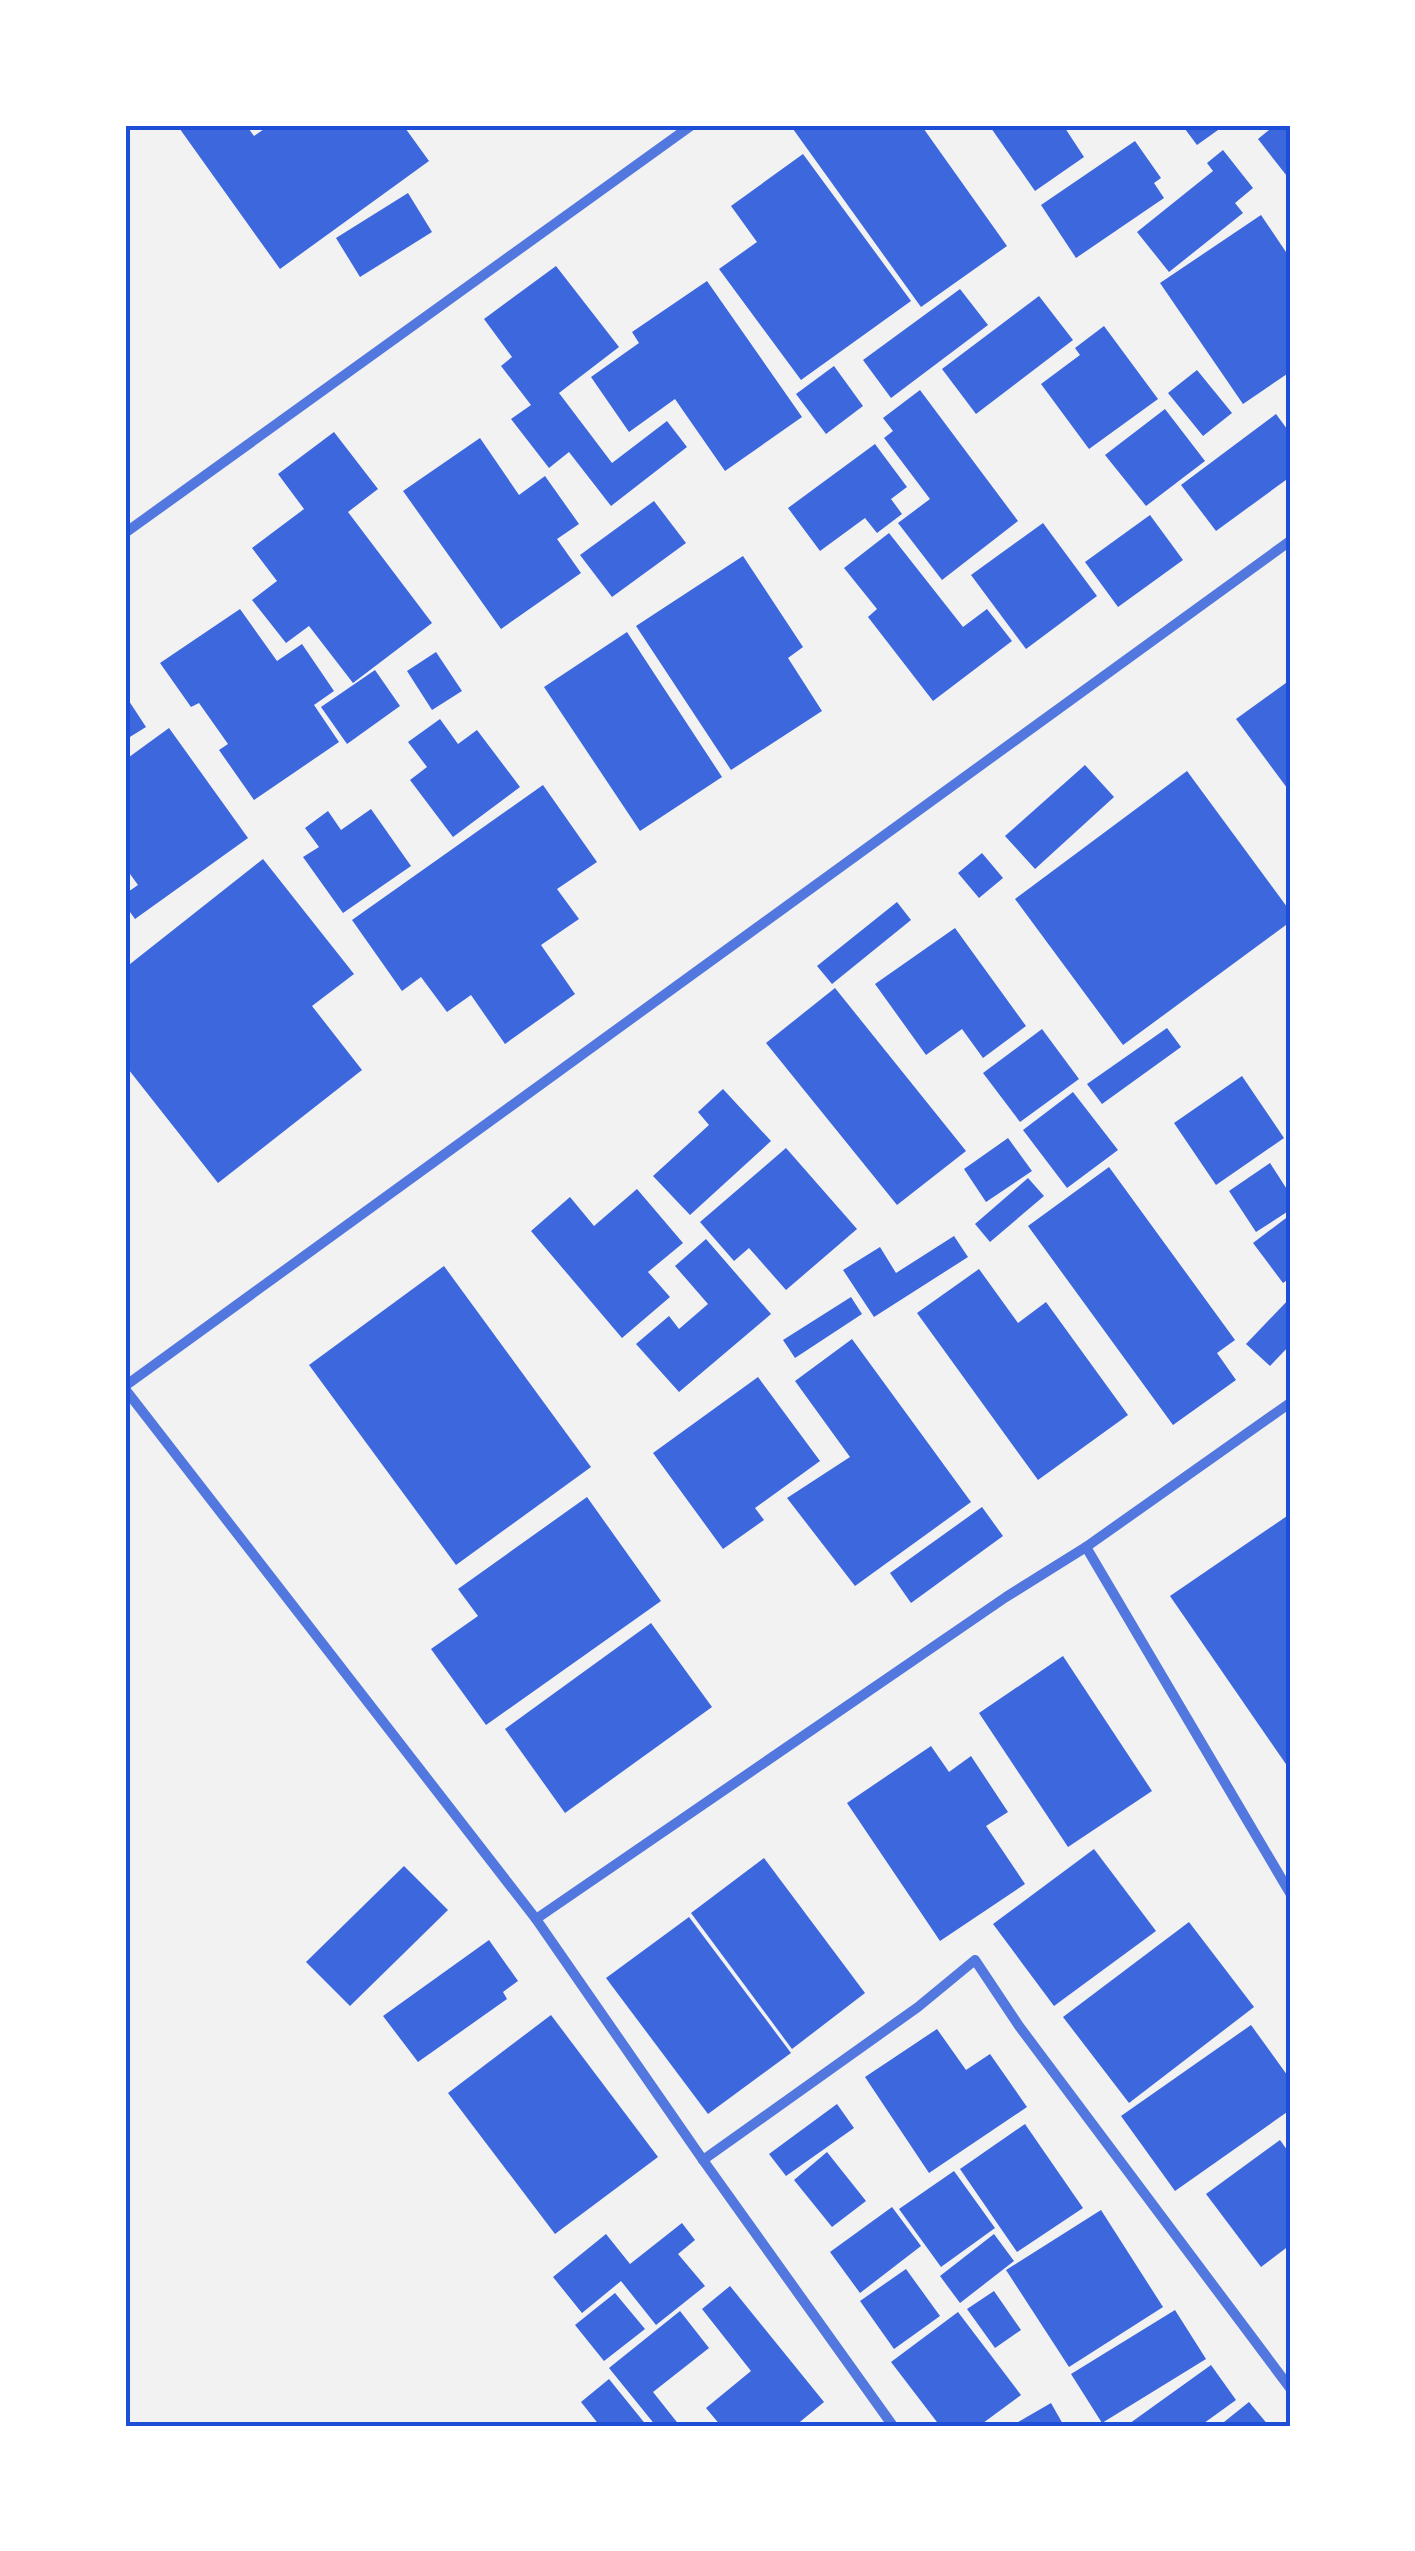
<svg xmlns="http://www.w3.org/2000/svg" width="1415" height="2551" font-family="Jost,sans-serif">
  <style>
    .building { fill: #3d67dc }
    .lines { fill: none; stroke-linecap: round; stroke-linejoin: round }
    .minor { stroke: #5277de; stroke-width: 10 }
    .neatline { fill: none; stroke: #1d4ed8; stroke-width: 4 }
  </style>
  <rect width="100%" height="100%" fill="#f2f2f2"/>
  <!-- building -->
  <g class="building">
    <polygon points="177,125 246,125 254,136 270,125 403,125 429,161 280,269"/>
    <polygon points="799,125 921,125 1007,246 921,307 793,129"/>
    <polygon points="996,125 1063,125 1084,157 1035,191 991,128"/>
    <polygon points="1182,125 1225,125 1197,145"/>
    <polygon points="1275,125 1290,125 1290,180 1258,139"/>
    <polygon points="1135,141 1161,178 1154,183 1164,198 1076,258 1041,205"/>
    <polygon points="1223,150 1253,188 1235,203 1243,213 1169,272 1137,232 1213,171 1207,163"/>
    <polygon points="803,154 911,301 801,380 719,269 757,242 731,206"/>
    <polygon points="408,193 432,232 360,277 336,238"/>
    <polygon points="1261,215 1290,258 1290,372 1243,404 1160,283"/>
    <polygon points="556,266 619,347 559,393 612,463 667,421 687,447 611,506 569,452 549,468 511,419 531,405 501,366 512,357 484,319"/>
    <polygon points="707,281 802,417 725,471 675,399 629,432 591,377 639,343 632,332"/>
    <polygon points="960,289 988,325 891,398 863,360"/>
    <polygon points="1039,296 1073,340 976,414 942,369"/>
    <polygon points="1104,326 1158,399 1089,449 1041,384 1080,355 1075,348"/>
    <polygon points="834,366 863,406 826,434 796,394"/>
    <polygon points="1197,370 1232,413 1203,436 1168,393"/>
    <polygon points="920,390 1018,521 942,580 898,523 930,499 884,438 893,431 883,418"/>
    <polygon points="1165,409 1205,461 1146,506 1105,455"/>
    <polygon points="1276,414 1290,433 1290,477 1216,531 1181,485"/>
    <polygon points="334,432 378,489 348,512 432,623 353,683 309,626 286,643 252,600 277,581 252,548 304,509 278,474"/>
    <polygon points="480,438 519,495 545,476 579,524 557,539 581,573 501,629 403,491"/>
    <polygon points="875,444 907,487 891,499 902,514 877,533 865,518 820,551 788,508"/>
    <polygon points="654,501 686,543 612,597 580,555"/>
    <polygon points="1150,515 1183,560 1118,607 1085,562"/>
    <polygon points="1043,523 1097,596 1026,649 971,575"/>
    <polygon points="889,533 963,627 987,609 1012,641 933,701 868,617 877,609 844,568"/>
    <polygon points="743,556 803,647 788,658 822,711 731,770 636,626"/>
    <polygon points="240,609 277,661 302,644 334,691 314,705 339,742 254,800 219,750 228,744 199,703 191,707 160,663"/>
    <polygon points="627,632 722,777 640,831 544,687"/>
    <polygon points="436,652 462,691 432,710 407,671"/>
    <polygon points="375,670 400,706 347,744 321,707"/>
    <polygon points="1290,680 1290,792 1236,719"/>
    <polygon points="125,695 146,727 125,740"/>
    <polygon points="440,719 458,744 477,730 520,787 453,837 410,780 427,767 408,742"/>
    <polygon points="169,728 248,838 135,919 125,905 125,894 138,885 125,867 125,760"/>
    <polygon points="1085,765 1114,797 1035,869 1005,836"/>
    <polygon points="1187,771 1290,911 1290,922 1123,1045 1015,899"/>
    <polygon points="543,785 597,862 557,889 579,919 541,945 575,994 505,1044 471,995 447,1012 421,977 402,991 352,920"/>
    <polygon points="371,809 411,866 343,913 303,857 319,847 305,828 328,811 341,830"/>
    <polygon points="982,853 1003,878 979,898 958,873"/>
    <polygon points="263,859 354,974 312,1006 362,1070 218,1183 125,1065 125,968"/>
    <polygon points="897,902 911,920 832,984 817,966"/>
    <polygon points="955,928 1026,1026 983,1058 962,1029 926,1055 875,984"/>
    <polygon points="835,988 966,1151 897,1205 766,1043"/>
    <polygon points="1167,1028 1181,1047 1102,1104 1087,1084"/>
    <polygon points="1042,1029 1079,1079 1020,1122 983,1073"/>
    <polygon points="1242,1076 1284,1138 1216,1185 1174,1123"/>
    <polygon points="723,1089 771,1141 690,1215 653,1176 709,1125 698,1112"/>
    <polygon points="1073,1092 1118,1150 1067,1188 1023,1130"/>
    <polygon points="1008,1138 1032,1171 986,1202 964,1169"/>
    <polygon points="786,1148 857,1229 786,1290 749,1248 734,1261 700,1222"/>
    <polygon points="1270,1163 1290,1194 1290,1210 1256,1232 1229,1191"/>
    <polygon points="1109,1167 1235,1340 1217,1353 1236,1380 1173,1425 1028,1226"/>
    <polygon points="1028,1178 1044,1196 990,1242 975,1224"/>
    <polygon points="637,1189 683,1243 648,1272 670,1297 622,1338 531,1231 570,1197 594,1226"/>
    <polygon points="1290,1215 1290,1278 1283,1283 1253,1243"/>
    <polygon points="954,1236 968,1257 874,1317 843,1270 880,1247 896,1273"/>
    <polygon points="706,1239 771,1314 679,1392 636,1344 669,1316 679,1329 708,1304 675,1266"/>
    <polygon points="444,1266 591,1467 456,1565 309,1365"/>
    <polygon points="979,1269 1018,1323 1046,1302 1128,1415 1038,1480 917,1313"/>
    <polygon points="851,1297 862,1314 795,1358 783,1340"/>
    <polygon points="1290,1298 1290,1345 1270,1366 1246,1344"/>
    <polygon points="852,1339 971,1502 855,1586 787,1498 850,1457 795,1381"/>
    <polygon points="758,1377 820,1461 755,1508 764,1520 723,1549 653,1453"/>
    <polygon points="587,1497 661,1601 486,1725 431,1649 478,1616 458,1589"/>
    <polygon points="982,1507 1003,1536 911,1603 890,1573"/>
    <polygon points="1290,1514 1290,1770 1170,1596"/>
    <polygon points="651,1623 712,1707 565,1813 505,1729"/>
    <polygon points="1063,1656 1152,1791 1068,1847 979,1713"/>
    <polygon points="931,1746 949,1772 971,1756 1008,1812 986,1826 1025,1884 940,1941 847,1803"/>
    <polygon points="1094,1849 1156,1931 1054,2006 993,1924"/>
    <polygon points="764,1858 865,1993 792,2049 691,1913"/>
    <polygon points="404,1866 448,1910 350,2006 306,1962"/>
    <polygon points="689,1917 791,2053 708,2114 606,1978"/>
    <polygon points="1189,1922 1254,2007 1129,2103 1063,2017"/>
    <polygon points="489,1940 518,1981 503,1992 507,1999 418,2062 383,2016"/>
    <polygon points="551,2015 658,2157 555,2234 448,2093"/>
    <polygon points="1251,2025 1290,2079 1290,2110 1175,2191 1121,2116"/>
    <polygon points="937,2029 966,2070 990,2054 1027,2107 929,2173 865,2077"/>
    <polygon points="837,2104 854,2128 786,2176 769,2154"/>
    <polygon points="1025,2124 1083,2208 1017,2252 960,2169"/>
    <polygon points="1280,2140 1290,2154 1290,2245 1261,2267 1206,2194"/>
    <polygon points="827,2152 866,2201 832,2227 794,2180"/>
    <polygon points="954,2171 995,2228 941,2267 899,2209"/>
    <polygon points="892,2207 921,2246 860,2293 830,2252"/>
    <polygon points="1101,2210 1163,2307 1069,2367 1006,2270"/>
    <polygon points="682,2223 695,2240 678,2254 705,2286 656,2325 621,2281 582,2313 553,2277 606,2234 630,2264"/>
    <polygon points="994,2234 1014,2261 960,2303 940,2276"/>
    <polygon points="906,2269 940,2316 894,2349 860,2301"/>
    <polygon points="730,2286 824,2402 795,2426 721,2426 706,2408 751,2371 702,2309"/>
    <polygon points="994,2291 1021,2330 995,2348 967,2309"/>
    <polygon points="615,2293 645,2329 604,2361 575,2325"/>
    <polygon points="1175,2310 1206,2359 1102,2423 1071,2374"/>
    <polygon points="680,2311 709,2348 653,2392 680,2426 656,2426 609,2368"/>
    <polygon points="958,2312 1021,2395 979,2426 940,2426 891,2362"/>
    <polygon points="1211,2365 1236,2400 1200,2426 1126,2426"/>
    <polygon points="609,2379 647,2426 600,2426 581,2402"/>
    <polygon points="1249,2402 1269,2426 1219,2426"/>
    <polygon points="1051,2403 1064,2426 1011,2426"/>
  </g>
  <g class="lines">
    <!-- minor -->
    <g class="minor">
      <polyline points="125,533 692,125"/>
      <polyline points="125,1386 1290,541"/>
      <polyline points="125,1389 536,1919 703,2160 893,2426"/>
      <polyline points="1086,1547 1290,1893"/>
      <polyline points="536,1919 1006,1597 1086,1547 1290,1403"/>
      <polyline points="703,2160 918,2007 975,1960 1019,2026 1290,2388"/>
    </g>
  </g>
  <!-- border -->
  <rect width="1415" height="2551" fill="none" stroke="#ffffff" stroke-width="255"/>
  <rect x="128" y="128" width="1160" height="2296" class="neatline"/>
</svg>
